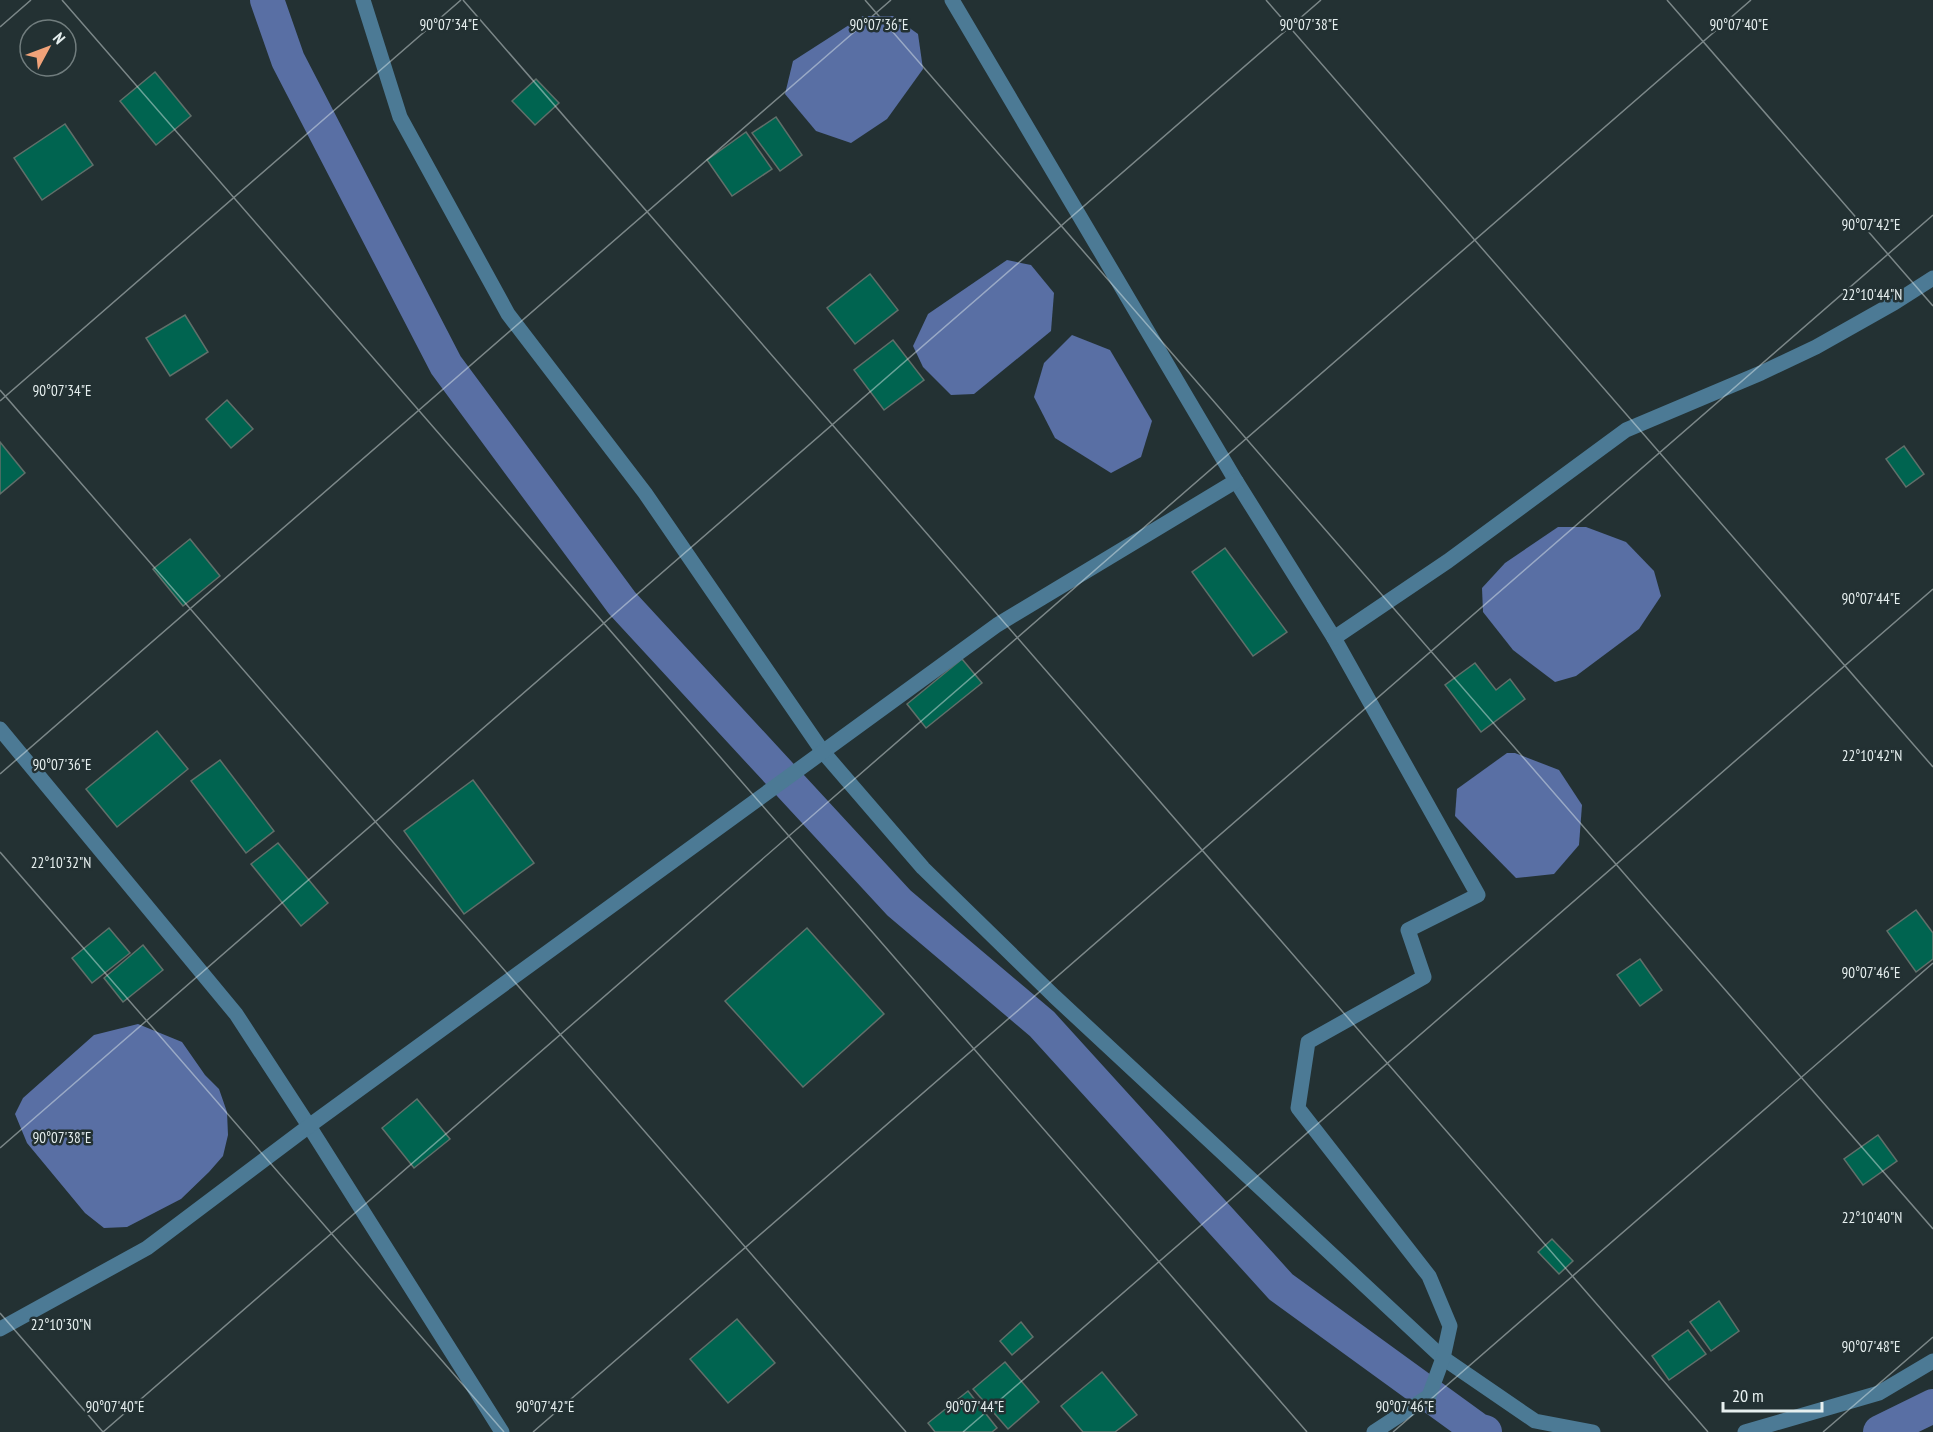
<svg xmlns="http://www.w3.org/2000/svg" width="1933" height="1432" font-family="'PT Sans Narrow',sans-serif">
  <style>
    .water { fill: #596fa4 }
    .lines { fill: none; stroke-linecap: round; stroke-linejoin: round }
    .canal { stroke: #596fa4; stroke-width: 34 }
    .building { fill: #006450; stroke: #606f6a; stroke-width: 1.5 }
    .minor { stroke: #4c7a95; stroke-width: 15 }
    .ticks { fill: none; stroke: #e6efef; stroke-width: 1.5; stroke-opacity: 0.45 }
    .ticks-label { font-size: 15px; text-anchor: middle; fill: #e6efef; stroke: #233133; stroke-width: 5; stroke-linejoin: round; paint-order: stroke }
  </style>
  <rect width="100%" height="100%" fill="#233133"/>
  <!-- water -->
  <g class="water">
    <polygon points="863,16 893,16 918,34 923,69 887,119 851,143 816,131 785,94 793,61"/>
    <polygon points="1007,260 1031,265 1054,293 1051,331 974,394 951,395 923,367 913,346 928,314"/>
    <polygon points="1072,335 1110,350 1152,421 1141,457 1111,473 1055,438 1034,397 1044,363"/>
    <polygon points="1558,527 1586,527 1626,542 1654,571 1661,596 1639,629 1576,676 1555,682 1513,650 1483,612 1482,588 1505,563"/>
    <polygon points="1507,753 1515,753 1559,770 1582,805 1579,845 1554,874 1516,878 1455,816 1457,789"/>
    <polygon points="138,1024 182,1042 205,1075 219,1089 227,1112 228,1135 223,1156 209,1172 181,1199 127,1227 104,1228 85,1213 27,1143 15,1114 23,1098 94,1035"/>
  </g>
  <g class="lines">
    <!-- canal -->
    <g class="canal">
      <polyline points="267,0 288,60 446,365 622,603 899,903 1042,1024 1281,1287 1478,1430 1485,1432"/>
      <polyline points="1880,1432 1933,1406"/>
    </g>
  </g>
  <!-- building -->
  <g class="building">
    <polygon points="155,72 191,116 156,145 120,101"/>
    <polygon points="536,79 559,103 535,125 512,101"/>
    <polygon points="776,117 802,155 780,171 752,133"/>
    <polygon points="65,124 93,165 42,200 14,158"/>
    <polygon points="746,132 772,169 732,196 707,160"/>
    <polygon points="870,274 898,310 855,344 827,308"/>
    <polygon points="185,315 208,352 170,376 146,338"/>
    <polygon points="893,340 924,380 884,410 854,370"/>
    <polygon points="227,400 253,429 231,448 206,419"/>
    <polygon points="0,442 25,473 0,494"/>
    <polygon points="1904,446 1924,474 1906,487 1886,459"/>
    <polygon points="190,539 220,576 183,606 153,569"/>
    <polygon points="1225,548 1287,632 1253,656 1192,572"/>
    <polygon points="962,659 982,683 926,728 907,704"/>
    <polygon points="1475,663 1496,690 1510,679 1525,699 1481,732 1445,685"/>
    <polygon points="157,731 188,769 117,827 86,789"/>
    <polygon points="220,760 274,831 246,853 191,781"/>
    <polygon points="473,780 534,863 464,914 404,831"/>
    <polygon points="278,843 328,903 301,926 251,864"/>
    <polygon points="1916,910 1933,933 1933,959 1916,972 1887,931"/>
    <polygon points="109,928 130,953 92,983 72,958"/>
    <polygon points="807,928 884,1014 803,1087 725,1001"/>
    <polygon points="143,945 163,970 123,1002 104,978"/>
    <polygon points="1640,959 1662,990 1640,1006 1617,975"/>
    <polygon points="417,1099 450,1139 414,1168 382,1128"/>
    <polygon points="1878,1135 1897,1161 1863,1185 1844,1159"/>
    <polygon points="1552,1239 1573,1261 1559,1274 1538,1252"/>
    <polygon points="1719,1301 1739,1331 1711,1351 1690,1322"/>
    <polygon points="737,1319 775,1363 728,1403 690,1359"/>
    <polygon points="1021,1322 1033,1337 1012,1355 1000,1341"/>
    <polygon points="1688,1330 1706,1354 1669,1380 1652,1356"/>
    <polygon points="1005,1362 1039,1402 1008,1429 973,1389"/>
    <polygon points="1102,1372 1137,1415 1115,1432 1083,1432 1061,1406"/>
    <polygon points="968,1391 997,1428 992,1432 935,1432 928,1423"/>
  </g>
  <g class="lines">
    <!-- minor -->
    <g class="minor">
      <polyline points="363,0 400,117 508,314 645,493 823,752 923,868 1054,996 1443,1358 1535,1421 1593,1432"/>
      <polyline points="952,0 1236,481 1334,638 1478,895 1408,930 1424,977 1308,1042 1298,1108 1429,1276 1450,1326 1443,1358 1429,1396 1374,1432"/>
      <polyline points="1334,638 1448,561 1626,430 1761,373 1816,347 1894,303 1933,278"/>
      <polyline points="0,729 236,1014 309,1126 502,1432"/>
      <polyline points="0,1329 147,1248 309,1126 997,625 1236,481"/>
      <polyline points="1745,1432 1879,1393 1933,1361"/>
    </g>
  </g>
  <!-- ticks -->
  <path class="ticks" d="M62 0 1307 1432M463 0 1708 1432M865 0 1933 1229M1266 0 1933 767M1667 0 1933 306M0 27 31 0M0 390 906 1432M0 401 461 0M0 774 891 0M0 852 504 1432M0 1148 1321 0M0 1313 103 1432M103 1432 1751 0M533 1432 1933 215M963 1432 1933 589M1393 1432 1933 963M1823 1432 1933 1337"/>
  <g class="ticks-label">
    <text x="449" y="30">90°07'34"E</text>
    <text x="879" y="30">90°07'36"E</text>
    <text x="1309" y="30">90°07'38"E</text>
    <text x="1739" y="30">90°07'40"E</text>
    <text x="1871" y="230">90°07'42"E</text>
    <text x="1872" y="300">22°10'44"N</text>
    <text x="62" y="396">90°07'34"E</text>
    <text x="1871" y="604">90°07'44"E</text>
    <text x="1872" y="761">22°10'42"N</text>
    <text x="62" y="770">90°07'36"E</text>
    <text x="61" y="868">22°10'32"N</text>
    <text x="1871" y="978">90°07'46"E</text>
    <text x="62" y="1143">90°07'38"E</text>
    <text x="1872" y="1223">22°10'40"N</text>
    <text x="61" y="1330">22°10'30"N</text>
    <text x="1871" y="1352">90°07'48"E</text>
    <text x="115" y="1412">90°07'40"E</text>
    <text x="545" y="1412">90°07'42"E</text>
    <text x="975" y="1412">90°07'44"E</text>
    <text x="1405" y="1412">90°07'46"E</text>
  </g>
  <!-- north arrow -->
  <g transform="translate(48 48) rotate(49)"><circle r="28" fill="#233133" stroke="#717d7e" stroke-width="1.5"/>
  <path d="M0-4.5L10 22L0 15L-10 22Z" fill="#f0a279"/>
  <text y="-9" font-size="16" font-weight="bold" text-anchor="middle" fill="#e6efef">N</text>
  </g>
  <!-- scale -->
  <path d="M1723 1402v9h99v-9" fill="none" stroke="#e6efef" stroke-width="3"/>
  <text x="1732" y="1402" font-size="18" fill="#e6efef" stroke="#233133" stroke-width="4.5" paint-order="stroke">20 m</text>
</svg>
